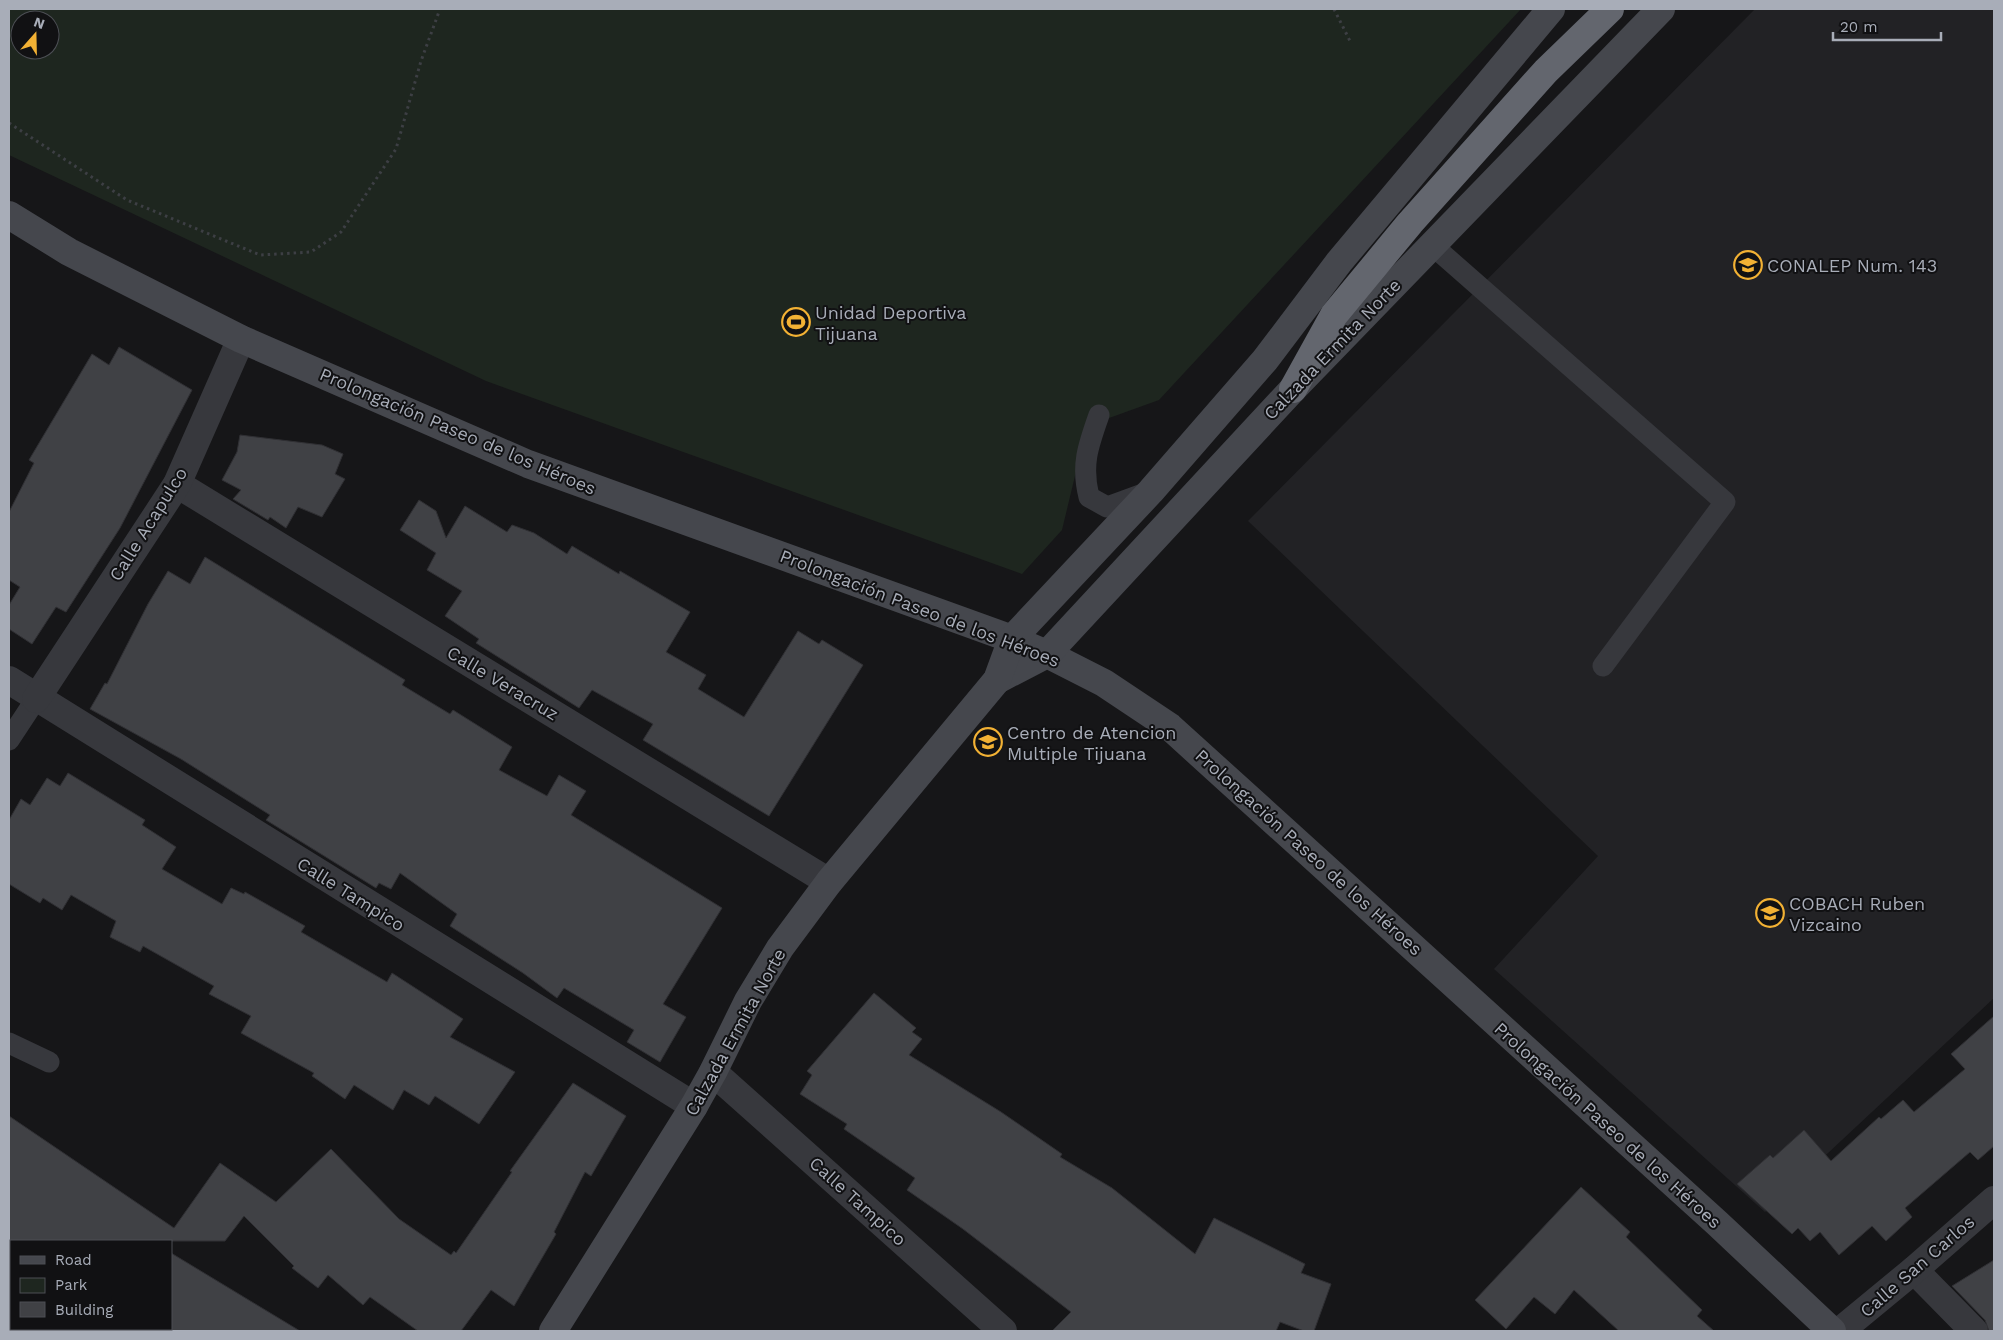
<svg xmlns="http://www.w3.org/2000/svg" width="2003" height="1340" font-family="'Work Sans',sans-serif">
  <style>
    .built { fill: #222225 }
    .green { fill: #1e261f; fill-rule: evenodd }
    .building { fill: #404145; stroke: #303034 }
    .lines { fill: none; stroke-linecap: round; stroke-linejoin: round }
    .path { stroke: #3d3f44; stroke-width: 3; stroke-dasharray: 2.5 4; stroke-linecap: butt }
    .lane { stroke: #37383d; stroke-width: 21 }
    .street { stroke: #37383d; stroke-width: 28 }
    .secondary { stroke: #45474d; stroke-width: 28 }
    .highway { stroke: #63666e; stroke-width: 28 }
    .labels { text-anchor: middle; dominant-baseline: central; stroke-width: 4; stroke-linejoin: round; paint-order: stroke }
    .poi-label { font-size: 18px; fill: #a8adb8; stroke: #111113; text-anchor: start }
    .street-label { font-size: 18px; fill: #a8adb8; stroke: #111113 }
  </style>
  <rect width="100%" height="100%" fill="#161618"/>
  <!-- built -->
  <polygon class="built" points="1755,9 1994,9 1994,998 1765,1212 1494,969 1598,856 1248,521"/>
  <!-- green -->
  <path class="green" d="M9 9H1521L1159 400 1087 426 1062 530 1022 574 486 381 9 155ZM20 20H50V50H20Z"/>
  <!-- building -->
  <g class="building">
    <polygon points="119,347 192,390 120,528 66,612 56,607 32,644 9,629 9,605 20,587 9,580 9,512 34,463 29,460 92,354 109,365"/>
    <polygon points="240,435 322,445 343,454 335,474 345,479 322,517 298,507 286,528 270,517 268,520 233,499 241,490 222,480 237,452"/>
    <polygon points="419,500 436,511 446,538 465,506 507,532 512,525 534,533 567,554 572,546 619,574 620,571 690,612 666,652 706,675 698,689 744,717 798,631 819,644 822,640 863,665 769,816 643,740 653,724 592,690 579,708 476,643 479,639 445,616 462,591 427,570 436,553 400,530"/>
    <polygon points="205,557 405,680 402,685 450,714 453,710 512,747 499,770 547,796 559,775 586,791 571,815 722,908 663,1004 686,1017 660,1062 627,1042 634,1030 564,988 557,998 523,973 450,926 457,914 400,873 391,889 379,883 376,888 266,820 270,815 181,759 90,709 105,683 107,684 148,604 168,571 190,584"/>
    <polygon points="68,773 145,820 142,825 176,847 162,869 222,904 231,888 244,894 245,892 305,926 301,932 387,982 392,973 463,1019 450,1037 515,1072 479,1124 435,1096 429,1105 404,1090 393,1110 354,1085 345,1099 312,1076 314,1073 241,1033 251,1016 209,994 214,986 143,946 140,952 110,937 116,921 71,895 62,910 43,898 40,903 9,884 9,820 21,799 30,805 47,778 60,786"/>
    <polygon points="874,993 916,1028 912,1032 922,1039 909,1055 1001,1112 1062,1154 1060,1157 1112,1188 1195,1254 1214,1218 1305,1264 1301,1273 1331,1284 1314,1331 1304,1331 1280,1322 1276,1331 1052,1331 1071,1312 963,1229 907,1190 915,1178 844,1129 847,1124 800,1094 812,1075 807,1071"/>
    <polygon points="1994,1016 1994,1146 1978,1160 1970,1152 1905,1208 1912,1217 1886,1241 1872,1226 1839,1255 1820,1232 1810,1241 1798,1228 1792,1234 1737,1184 1770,1155 1773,1158 1804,1130 1831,1161 1879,1117 1881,1119 1903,1100 1914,1112 1965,1069 1951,1054"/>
    <polygon points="573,1083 626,1116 591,1176 585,1172 554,1232 556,1234 514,1306 491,1290 461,1331 418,1331 370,1297 363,1305 328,1275 318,1288 292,1268 294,1266 244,1216 225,1241 9,1241 9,1116 174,1228 220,1163 276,1202 331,1149 399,1219 451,1255 454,1251 456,1253 512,1172 510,1171"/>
    <polygon points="1581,1187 1630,1232 1626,1237 1702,1310 1697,1316 1714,1331 1619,1331 1574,1290 1555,1314 1534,1297 1506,1329 1475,1300"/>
    <polygon points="171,1253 300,1331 171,1331"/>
    <polygon points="1994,1260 1994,1331 1989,1331 1985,1320 1952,1286"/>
  </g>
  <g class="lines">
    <!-- path -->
    <g class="path">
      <polyline points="1334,9 1351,43"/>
      <polyline points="9,123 127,200 260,255 311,252 341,232 396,149 421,61 440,9"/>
    </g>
    <!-- lane -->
    <g class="lane">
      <polyline points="1432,245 1725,502 1603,666"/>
      <path d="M1099 415C1088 446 1081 465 1089 497L1107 507 1148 492"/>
      <polyline points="9,740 36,699"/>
      <polyline points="9,1043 49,1062"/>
    </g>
    <!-- street -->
    <g class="street">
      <polyline points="177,484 829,882"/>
      <polyline points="9,680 694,1106"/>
      <polyline points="36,699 177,484 241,339"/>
      <polyline points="713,1072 1003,1331"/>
      <polyline points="1914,1270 1974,1331"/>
      <polyline points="1840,1331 1914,1270 1994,1200"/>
    </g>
    <!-- secondary -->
    <g class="secondary">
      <polyline points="9,215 69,252 241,339 528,464 1012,639 1047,654 1104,683 1170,727 1717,1223 1832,1331"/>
      <polyline points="997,680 1047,654 1293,389 1661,9"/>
      <polyline points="553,1331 694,1106 713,1072 748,1001 780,948 829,882 997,680 1012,639 1151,491 1265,360 1339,262 1551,9"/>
    </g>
    <!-- highway -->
    <polyline class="highway" points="1293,389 1334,315 1410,223 1546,71 1610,9"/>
  </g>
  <!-- icons -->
  <defs>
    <symbol id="school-ring" viewBox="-11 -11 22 22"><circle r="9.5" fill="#111113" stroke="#f2b134" stroke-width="1.5"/><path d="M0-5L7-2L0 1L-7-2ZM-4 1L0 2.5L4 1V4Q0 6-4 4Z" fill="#f2b134"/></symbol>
    <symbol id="stadium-ring" viewBox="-11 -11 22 22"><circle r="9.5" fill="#111113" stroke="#f2b134" stroke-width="1.5"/><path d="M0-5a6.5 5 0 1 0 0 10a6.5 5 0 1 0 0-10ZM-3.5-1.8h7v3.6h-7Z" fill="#f2b134"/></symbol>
  </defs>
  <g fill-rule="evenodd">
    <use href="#school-ring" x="1732" y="249" width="32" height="32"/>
    <use href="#stadium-ring" x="780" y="306" width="32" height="32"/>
    <use href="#school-ring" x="972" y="726" width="32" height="32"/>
    <use href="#school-ring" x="1754" y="897" width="32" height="32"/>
  </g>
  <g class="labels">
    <!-- poi labels -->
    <g class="poi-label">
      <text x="1767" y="265">CONALEP Num. 143</text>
      <text x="815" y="312">Unidad Deportiva<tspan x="815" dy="21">Tijuana</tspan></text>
      <text x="1007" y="732">Centro de Atencion<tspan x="1007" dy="21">Multiple Tijuana</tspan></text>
      <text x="1789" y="903">COBACH Ruben<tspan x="1789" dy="21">Vizcaino</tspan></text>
    </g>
    <!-- street labels -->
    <g class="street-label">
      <text transform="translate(1332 349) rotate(-46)">Calzada Ermita Norte</text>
      <text transform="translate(458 431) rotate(23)">Prolongación Paseo de los Héroes</text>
      <text transform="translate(148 524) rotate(-58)">Calle Acapulco</text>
      <text transform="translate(920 608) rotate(21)">Prolongación Paseo de los Héroes</text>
      <text transform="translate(503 683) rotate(31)">Calle Veracruz</text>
      <text transform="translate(1309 852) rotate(42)">Prolongación Paseo de los Héroes</text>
      <text transform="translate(351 894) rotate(32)">Calle Tampico</text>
      <text transform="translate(735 1032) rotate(-61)">Calzada Ermita Norte</text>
      <text transform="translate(1608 1125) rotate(42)">Prolongación Paseo de los Héroes</text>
      <text transform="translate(858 1201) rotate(42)">Calle Tampico</text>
      <text transform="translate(1917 1266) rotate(-41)">Calle San Carlos</text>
    </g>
  </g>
  <!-- border -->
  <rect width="2003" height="1340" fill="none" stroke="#a8adb8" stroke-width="20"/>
  <!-- legend -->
  <rect x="10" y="1240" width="162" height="90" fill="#111113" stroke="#4d4f55"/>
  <rect x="20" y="1256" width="25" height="8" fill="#45474d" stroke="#4d4f55"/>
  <text x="55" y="1265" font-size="15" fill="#a8adb8">Road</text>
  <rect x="20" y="1278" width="25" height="15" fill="#1e261f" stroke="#4d4f55"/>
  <text x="55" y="1290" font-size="15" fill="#a8adb8">Park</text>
  <rect x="20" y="1302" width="25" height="15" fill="#404145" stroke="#4d4f55"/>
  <text x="55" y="1315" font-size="15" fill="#a8adb8">Building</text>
  <!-- north arrow -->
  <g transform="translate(35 35) rotate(20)"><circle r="24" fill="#111113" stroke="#4d4f55"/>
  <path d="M0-4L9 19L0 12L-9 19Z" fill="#f2b134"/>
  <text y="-8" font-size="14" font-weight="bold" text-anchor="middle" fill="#a8adb8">N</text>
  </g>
  <!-- scale -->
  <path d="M1833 32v8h108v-8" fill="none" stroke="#a8adb8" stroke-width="2.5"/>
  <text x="1840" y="32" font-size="15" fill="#a8adb8" stroke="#111113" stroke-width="4" paint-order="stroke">20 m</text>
</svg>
